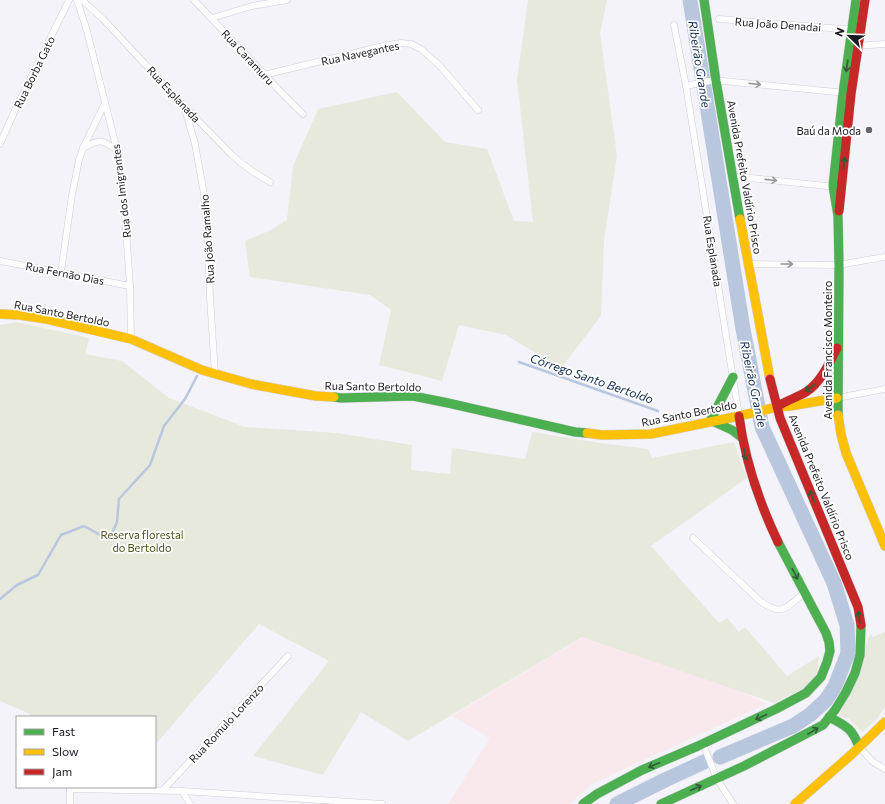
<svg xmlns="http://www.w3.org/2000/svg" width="885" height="804" font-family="Commissioner,sans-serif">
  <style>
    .industrial { fill: #f9e9ec }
    .green { fill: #e6e9dc }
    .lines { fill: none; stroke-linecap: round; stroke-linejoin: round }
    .stream { stroke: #b8c7de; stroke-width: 2.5 }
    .river { stroke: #b8c7de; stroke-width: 15 }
    .street-casing { stroke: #cecdd5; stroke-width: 7 }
    .fast-casing { stroke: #cecdd5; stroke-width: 10 }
    .slow-casing { stroke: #cecdd5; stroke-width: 10 }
    .jam-casing { stroke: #cecdd5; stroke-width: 10 }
    .street { stroke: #fdfdfe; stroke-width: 6 }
    .fast { stroke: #4caf50; stroke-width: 9 }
    .slow { stroke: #ffc107; stroke-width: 9 }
    .jam { stroke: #c62828; stroke-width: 9 }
    .oneway { stroke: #305c36 }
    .oneway2 { stroke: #97969b }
    .poi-dot { fill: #66656d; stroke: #fff; stroke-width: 1.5 }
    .labels { text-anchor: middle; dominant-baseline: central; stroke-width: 3.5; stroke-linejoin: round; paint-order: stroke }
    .street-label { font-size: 11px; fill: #1a1821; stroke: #fff }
    .poi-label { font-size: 11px; fill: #1a1821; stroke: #fff; text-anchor: end }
    .park-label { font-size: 11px; fill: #4c551c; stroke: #fff }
    .water-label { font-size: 12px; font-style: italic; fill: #0d2a51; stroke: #fff }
  </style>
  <rect width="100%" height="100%" fill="#f4f3f9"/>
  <!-- industrial -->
  <polygon class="industrial" points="583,637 637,648 742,692 766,704 592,784 570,804 448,804 490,738 452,716"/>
  <!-- green -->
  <g class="green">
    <polygon points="528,0 607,0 600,33 617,156 604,240 601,316 561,368 506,335 459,325 442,381 379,365 391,310 370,295 250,277 245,241 271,230 287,220 293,166 318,109 397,92 445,142 487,149 514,221 533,222 517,80"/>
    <polygon points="17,322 89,338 85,354 122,361 169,398 245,427 337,433 412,445 411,470 450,474 452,448 525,459 532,432 600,443 648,449 652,458 734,442 747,478 651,546 719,623 727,618 739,632 745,627 787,676 819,656 818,671 808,686 774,703 582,637 408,741 361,712 323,775 253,756 329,661 259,624 155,745 155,717 30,717 30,714 0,701 0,325"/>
    <polygon points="885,632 885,707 877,719 862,732 849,719 839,716 863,660 868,638 872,634 872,637"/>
  </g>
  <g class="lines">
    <!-- stream -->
    <g class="stream">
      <polyline points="519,362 658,411"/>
      <polyline points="0,599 17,585 38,575 61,535 84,526 109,540 117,522 119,499 150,465 164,426 185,399 197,376"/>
    </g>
    <!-- river -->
    <g class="river">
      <polyline points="690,0 743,329 762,427 834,583 847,625 848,653 835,686 826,700 811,714 793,726 720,757"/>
      <polyline points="617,804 665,780 704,762"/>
    </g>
    <defs>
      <g id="street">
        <polyline points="77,0 87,31 117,150 125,216 130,286 131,339"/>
        <polyline points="82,0 103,19 184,106 231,154 241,163 255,173 270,182"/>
        <polyline points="194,0 278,89 303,114"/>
        <polyline points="212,18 252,6 287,0"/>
        <polyline points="719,19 855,30"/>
        <polyline points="674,25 686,86 739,416"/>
        <polyline points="855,46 885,44"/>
        <polyline points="264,75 387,45 401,43 411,44 421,49 439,65 478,110"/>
        <polyline points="686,86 709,81 723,81 846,93"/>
        <polyline points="184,106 195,144 204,194 208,239 210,297 215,374"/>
        <polyline points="0,144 15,110 69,0"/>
        <path d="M83 148C100 139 101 139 117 150"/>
        <polyline points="732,176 836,187"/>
        <polyline points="0,261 130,286"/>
        <polyline points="748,264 839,265 861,261 885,257"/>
        <polyline points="61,272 72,195 79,160 83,148 105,103"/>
        <polyline points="837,398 885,389"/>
        <path d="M693 538 760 601C782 617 786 608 804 593"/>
        <polyline points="703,744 717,779 733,804"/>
        <polyline points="859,747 873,762 885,769"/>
        <polyline points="70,789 182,791 382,804"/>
        <polyline points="163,790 288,656"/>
        <polyline points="182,791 190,804"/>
        <polyline points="70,804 70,787"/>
      </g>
      <g id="fast">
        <polyline points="704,0 716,81 740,219"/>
        <polyline points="334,397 341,398 413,396 448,403 575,432 587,433"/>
        <polyline points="838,415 839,265 838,216 833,186 843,93 856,0"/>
        <polyline points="710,421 733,377"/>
        <polyline points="712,421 732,430 741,437"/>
        <path d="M829 717C846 726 852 728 859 747"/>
        <polyline points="583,804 597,794 642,770 698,746 776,709 806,693 821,677 827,662 830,651 829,642 826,633 778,542"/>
        <polyline points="661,804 744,766 823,725 835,710 846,692 855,673 860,655 861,625"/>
      </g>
      <g id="slow">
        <polyline points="740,219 770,379"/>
        <polyline points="0,314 20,315 46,319 131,339 202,370 251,384 316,396 334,397"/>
        <polyline points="838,415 841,434 846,453 885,546"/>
        <polyline points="587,433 602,435 651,434 739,416 777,407 790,406 837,398"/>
        <polyline points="795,804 852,754 885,722"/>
      </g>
      <g id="jam">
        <polyline points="839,211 851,94 865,0"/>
        <polyline points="770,379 780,418 858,607 861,625"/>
        <path d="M780 405C788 400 798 397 806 392 821 382 829 364 837 348"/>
        <path d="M739 416C745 461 759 502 778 542"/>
      </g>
    </defs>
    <!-- street casing -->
    <use href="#street" class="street-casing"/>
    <!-- fast casing -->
    <use href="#fast" class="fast-casing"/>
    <!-- slow casing -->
    <use href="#slow" class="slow-casing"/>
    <!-- jam casing -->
    <use href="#jam" class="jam-casing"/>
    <!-- street -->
    <use href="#street" class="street"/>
    <!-- fast -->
    <use href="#fast" class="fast"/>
    <!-- slow -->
    <use href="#slow" class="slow"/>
    <!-- jam -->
    <use href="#jam" class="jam"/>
  </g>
  <!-- one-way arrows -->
  <defs><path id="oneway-shaft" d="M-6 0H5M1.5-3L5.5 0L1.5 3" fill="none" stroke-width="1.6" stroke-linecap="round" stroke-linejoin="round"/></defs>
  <g class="oneway">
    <use href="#oneway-shaft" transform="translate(847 66) rotate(98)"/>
    <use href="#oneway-shaft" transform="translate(844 163) rotate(-85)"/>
    <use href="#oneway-shaft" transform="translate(810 388) rotate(143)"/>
    <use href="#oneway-shaft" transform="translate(745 454) rotate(77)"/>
    <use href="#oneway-shaft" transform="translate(812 496) rotate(-113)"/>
    <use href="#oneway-shaft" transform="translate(795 574) rotate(62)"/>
    <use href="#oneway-shaft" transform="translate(859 617) rotate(-99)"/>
    <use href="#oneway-shaft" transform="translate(761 717) rotate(155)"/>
    <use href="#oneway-shaft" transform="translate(813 731) rotate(-31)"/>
    <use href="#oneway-shaft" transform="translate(654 765) rotate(157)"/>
    <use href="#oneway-shaft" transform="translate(696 788) rotate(-24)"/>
  </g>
  <g class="oneway2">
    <use href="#oneway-shaft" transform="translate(755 84) rotate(6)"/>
    <use href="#oneway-shaft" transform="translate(771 180) rotate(6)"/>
    <use href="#oneway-shaft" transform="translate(787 264)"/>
  </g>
  <!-- markers -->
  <circle class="poi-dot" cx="869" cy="130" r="4"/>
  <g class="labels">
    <!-- street labels -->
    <g class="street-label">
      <text transform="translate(778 24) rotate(4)">Rua João Denadai</text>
      <text transform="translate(360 53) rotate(-12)">Rua Navegantes</text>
      <text transform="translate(248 57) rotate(47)">Rua Caramuru</text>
      <text transform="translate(34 72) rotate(-64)">Rua Borba Gato</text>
      <text transform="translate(174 94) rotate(47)">Rua Esplanada</text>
      <text transform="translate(745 177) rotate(80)">Avenida Prefeito Valdírio Prisco</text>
      <text transform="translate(121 191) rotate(-97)">Rua dos Imigrantes</text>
      <text transform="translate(207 239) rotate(-94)">Rua João Ramalho</text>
      <text transform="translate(713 251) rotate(81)">Rua Esplanada</text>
      <text transform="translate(65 273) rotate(11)">Rua Fernão Dias</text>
      <text transform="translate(62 313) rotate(11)">Rua Santo Bertoldo</text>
      <text transform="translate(827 350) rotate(-90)">Avenida Francisco Monteiro</text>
      <text transform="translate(373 386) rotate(1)">Rua Santo Bertoldo</text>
      <text transform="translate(689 413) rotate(-11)">Rua Santo Bertoldo</text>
      <text transform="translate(822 487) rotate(68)">Avenida Prefeito Valdírio Prisco</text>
      <text transform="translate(226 723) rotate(-47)">Rua Romulo Lorenzo</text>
    </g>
    <!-- poi labels -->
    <g class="poi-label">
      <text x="861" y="130">Baú da Moda</text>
    </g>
    <!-- park labels -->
    <g class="park-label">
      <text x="142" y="534">Reserva florestal<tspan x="142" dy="13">do Bertoldo</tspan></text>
    </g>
    <!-- water labels -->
    <g class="water-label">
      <text transform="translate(700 64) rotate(81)">Ribeirão Grande</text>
      <text transform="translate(592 378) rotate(19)">Córrego Santo Bertoldo</text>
      <text transform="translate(754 384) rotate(78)">Ribeirão Grande</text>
    </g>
  </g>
  <!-- legend -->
  <rect x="16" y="716" width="140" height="72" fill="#ffffff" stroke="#a3a3a6"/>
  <rect x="24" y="729" width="20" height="6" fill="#4caf50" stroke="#a3a3a6"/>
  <text x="52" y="736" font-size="12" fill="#1a1821">Fast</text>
  <rect x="24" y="749" width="20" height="6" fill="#ffc107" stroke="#a3a3a6"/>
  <text x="52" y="756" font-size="12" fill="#1a1821">Slow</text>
  <rect x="24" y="769" width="20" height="6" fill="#c62828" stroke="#a3a3a6"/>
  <text x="52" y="776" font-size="12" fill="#1a1821">Jam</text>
  <!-- north arrow -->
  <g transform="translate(849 36) rotate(293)" stroke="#ffffff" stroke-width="3" paint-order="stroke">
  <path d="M0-3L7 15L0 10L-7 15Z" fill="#1a1821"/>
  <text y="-6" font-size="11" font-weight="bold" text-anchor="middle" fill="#1a1821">N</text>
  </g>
</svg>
